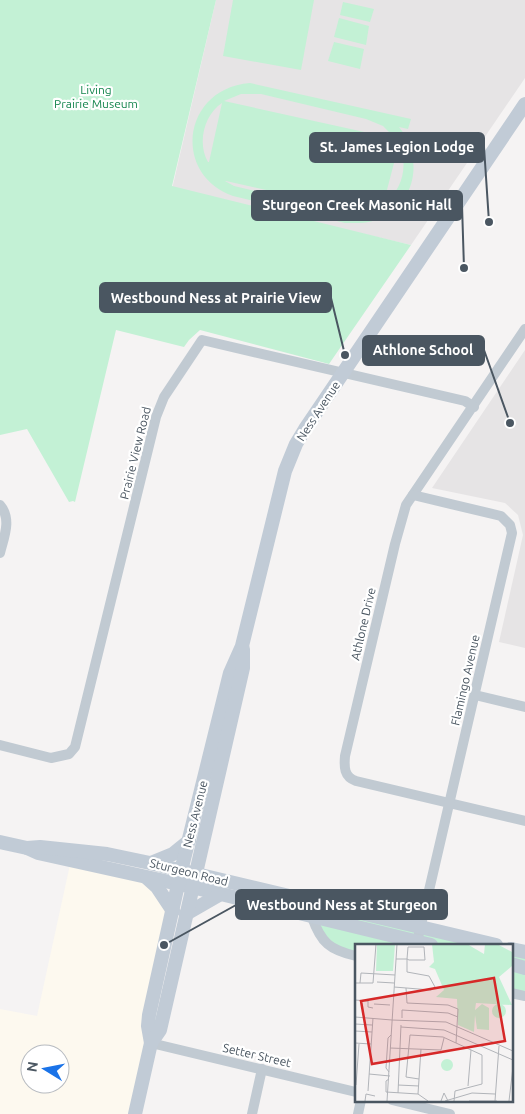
<svg xmlns="http://www.w3.org/2000/svg" width="525" height="1114" font-family="Ubuntu,sans-serif">
  <style>
    .commercial { fill: #fdf9ef; fill-rule: evenodd }
    .education { fill: #e6e4e5 }
    .green { fill: #c3f1d5; fill-rule: evenodd }
    .lines { fill: none; stroke-linecap: round; stroke-linejoin: round }
    .street { stroke: #c1cad2; stroke-width: 10 }
    .secondary { stroke: #c1cbd6; stroke-width: 14 }
    .labels { text-anchor: middle; dominant-baseline: central; stroke-width: 4.5; stroke-linejoin: round; paint-order: stroke }
    .park-label { font-size: 12px; fill: #17864f; stroke: #fff }
    .street-label { font-size: 12px; fill: #4a5661; stroke: #fff }
    .inset-road { fill: none; stroke: #b1b4b9; stroke-width: 1 }
    .view { fill: #d62828; fill-opacity: 0.15; stroke: #d62828; stroke-width: 2.5 }
    .inset-edge { fill: none; stroke: #4a5661; stroke-width: 2.5 }
    .leader { fill: none; stroke: #4a5661; stroke-width: 2 }
    .callout-dot { fill: #4a5661; stroke: #fff; stroke-width: 2 }
    .callout { fill: #4a5661; stroke: #4a5661; stroke-width: 2 }
    .callout-label { font-size: 14px; text-anchor: middle; font-weight: bold; fill: #fff }
  </style>
  <rect width="100%" height="100%" fill="#f5f3f3"/>
  <!-- commercial -->
  <path class="commercial" d="M71 860 147 877 173 911 133 1114H0V1009L37 1016ZM30 1054H60V1084H30Z"/>
  <!-- education -->
  <g class="education">
    <polygon points="216,0 525,0 525,78 411,245 172,189"/>
    <polygon points="525,350 525,648 499,642 523,535 518,515 505,503 432,488"/>
  </g>
  <!-- green -->
  <g class="green">
    <polygon points="0,0 216,0 172,186 411,245 329,364 200,330 189,340 184,347 116,330 75,502 73,501 69,502 27,429 0,435"/>
    <polygon points="233,0 314,0 301,70 223,56"/>
    <polygon points="343,2 374,9 370,22 340,15"/>
    <polygon points="339,18 369,26 366,45 334,37"/>
    <polygon points="334,42 364,49 360,69 328,61"/>
    <path d="M250 83 411 119 408 129 399 127C424 158 417 205 376 220 366 224 356 223 345 223L233 196C171 174 183 88 250 83ZM241 94H261L366 119 383 126 396 139 224 101ZM222 103 209 162H208C197 143 204 115 222 103ZM399 144C409 166 402 191 383 205ZM225 181H226L363 212 356 213 343 212 234 186Z"/>
    <polygon points="301,899 496,945 356,945 356,956 338,952 312,917 298,914"/>
    <polygon points="511,949 525,952 525,996 511,993"/>
  </g>
  <g class="lines">
    <!-- street -->
    <g class="street">
      <path d="M525 329 406 505 395 544 345 756C344 767 344 777 356 781L525 821"/>
      <polyline points="413,495 501,516 510,525 512,533 417,942"/>
      <path d="M0 505C12 519 4 537 0 553"/>
      <polyline points="475,695 525,707"/>
      <polyline points="0,745 51,758 69,754 75,747 156,417 164,397 202,340 465,401 474,407"/>
      <path d="M312 917C321 943 330 950 356 956"/>
      <polyline points="511,993 525,996"/>
      <polyline points="151,1043 356,1092"/>
      <polyline points="392,1100 450,1114"/>
      <polyline points="252,1114 262,1069"/>
      <polyline points="358,1114 361,1100"/>
    </g>
    <!-- secondary -->
    <g class="secondary">
      <polyline points="0,842 27,848 38,853 192,887 431,945"/>
      <polyline points="27,848 40,847 107,854 150,863 496,945"/>
      <polyline points="151,863 173,854 189,841"/>
      <polyline points="147,878 157,887 173,911"/>
      <polyline points="186,914 219,895"/>
      <polyline points="511,949 525,952"/>
      <polyline points="511,964 525,968"/>
      <polyline points="151,1043 148,1026 149,1015 181,871 230,673 242,646 285,471 296,444 305,429 525,104"/>
      <polyline points="135,1114 151,1043 160,1030 243,668 243,649"/>
    </g>
  </g>
  <g class="labels">
    <!-- park labels -->
    <g class="park-label">
      <text x="96" y="89">Living<tspan x="96" dy="14">Prairie Museum</tspan></text>
    </g>
    <!-- street labels -->
    <g class="street-label">
      <text transform="translate(318 411) rotate(-57)">Ness Avenue</text>
      <text transform="translate(135 453) rotate(-76)">Prairie View Road</text>
      <text transform="translate(363 624) rotate(-77)">Athlone Drive</text>
      <text transform="translate(465 680) rotate(-77)">Flamingo Avenue</text>
      <text transform="translate(195 814) rotate(-76)">Ness Avenue</text>
      <text transform="translate(189 872) rotate(14)">Sturgeon Road</text>
      <text transform="translate(257 1055) rotate(13)">Setter Street</text>
    </g>
  </g>
  <!-- overview -->
  <g transform="translate(355 944)">
    <rect width="158" height="158" fill="#f5f3f3"/>
    <path d="M22 0H40L38 27H21ZM77 0H112L129 10 130 0H142L157 8V22L144 33 157 61 121 59 120 66 127 60 134 64V86L122 85 120 71 119 88 103 81 102 55 81 53 89 46 80 25 74 23 79 18ZM137 67a7 7 0 1 1 14 0a7 7 0 1 1-14 0ZM86 121a6 6 0 1 1 12 0a6 6 0 1 1-12 0Z" fill="#c3f1d5"/>
    <path class="inset-road" d="M22 38 39 39M0 39H18L21 0M5 39 6 29 40 31M39 43 76 46 80 43 74 32 52 28V15L53 3H69L70 16H54L52 15H41M51 44 52 59 93 61 103 65 101 99M0 56 13 57V63L18 64M19 60 35 61M0 73 37 76M47 74V66L93 69 103 73M37 76 91 78 158 107M0 80 17 81M46 83 89 86 158 116M0 87 17 88M0 99 16 100M35 104 86 106 89 94M34 128 31 124 33 94 36 91M14 130 35 132M34 135 31 137V148L63 150 73 157M64 135 51 133 55 91 88 93 127 111V140L100 147 99 157M1 141 4 100M43 141 64 142M113 142 116 106M13 147 18 74M43 149 46 81M63 150 66 105M10 157 11 150 20 152M32 157 42 0M86 157 89 149 93 157M90 157 117 149 140 150M114 157H142M140 157 144 102M154 157 158 123"/>
    <path class="view" d="M139 34 150 97 17 120 6 57Z"/>
    <rect width="158" height="158" class="inset-edge"/>
  </g>
  <!-- callouts -->
  <path class="leader" d="M489 222L484 147M464 268L462 205M345 355L331 298M510 423L484 350M164 945L236 905"/>
  <g class="callout-dot">
    <circle cx="489" cy="222" r="5"/>
    <circle cx="464" cy="268" r="5"/>
    <circle cx="345" cy="355" r="5"/>
    <circle cx="510" cy="423" r="5"/>
    <circle cx="164" cy="945" r="5"/>
  </g>
  <g class="callout">
    <rect x="310" y="133" width="174" height="29" rx="5"/>
    <rect x="252" y="191" width="210" height="29" rx="5"/>
    <rect x="100" y="283" width="231" height="29" rx="5"/>
    <rect x="363" y="336" width="121" height="29" rx="5"/>
    <rect x="236" y="890" width="211" height="29" rx="5"/>
  </g>
  <g class="callout-label">
    <text x="397" y="152">St. James Legion Lodge</text>
    <text x="357" y="210">Sturgeon Creek Masonic Hall</text>
    <text x="216" y="303">Westbound Ness at Prairie View</text>
    <text x="423" y="355">Athlone School</text>
    <text x="342" y="910">Westbound Ness at Sturgeon</text>
  </g>
  <!-- north arrow -->
  <g transform="translate(45 1069) rotate(280)"><circle r="24" fill="#ffffff" stroke="#b7bbc0"/>
  <path d="M0-4L9 19L0 12L-9 19Z" fill="#1a73e8"/>
  <text y="-8" font-size="14" font-weight="bold" text-anchor="middle" fill="#4a5661">N</text>
  </g>
</svg>
